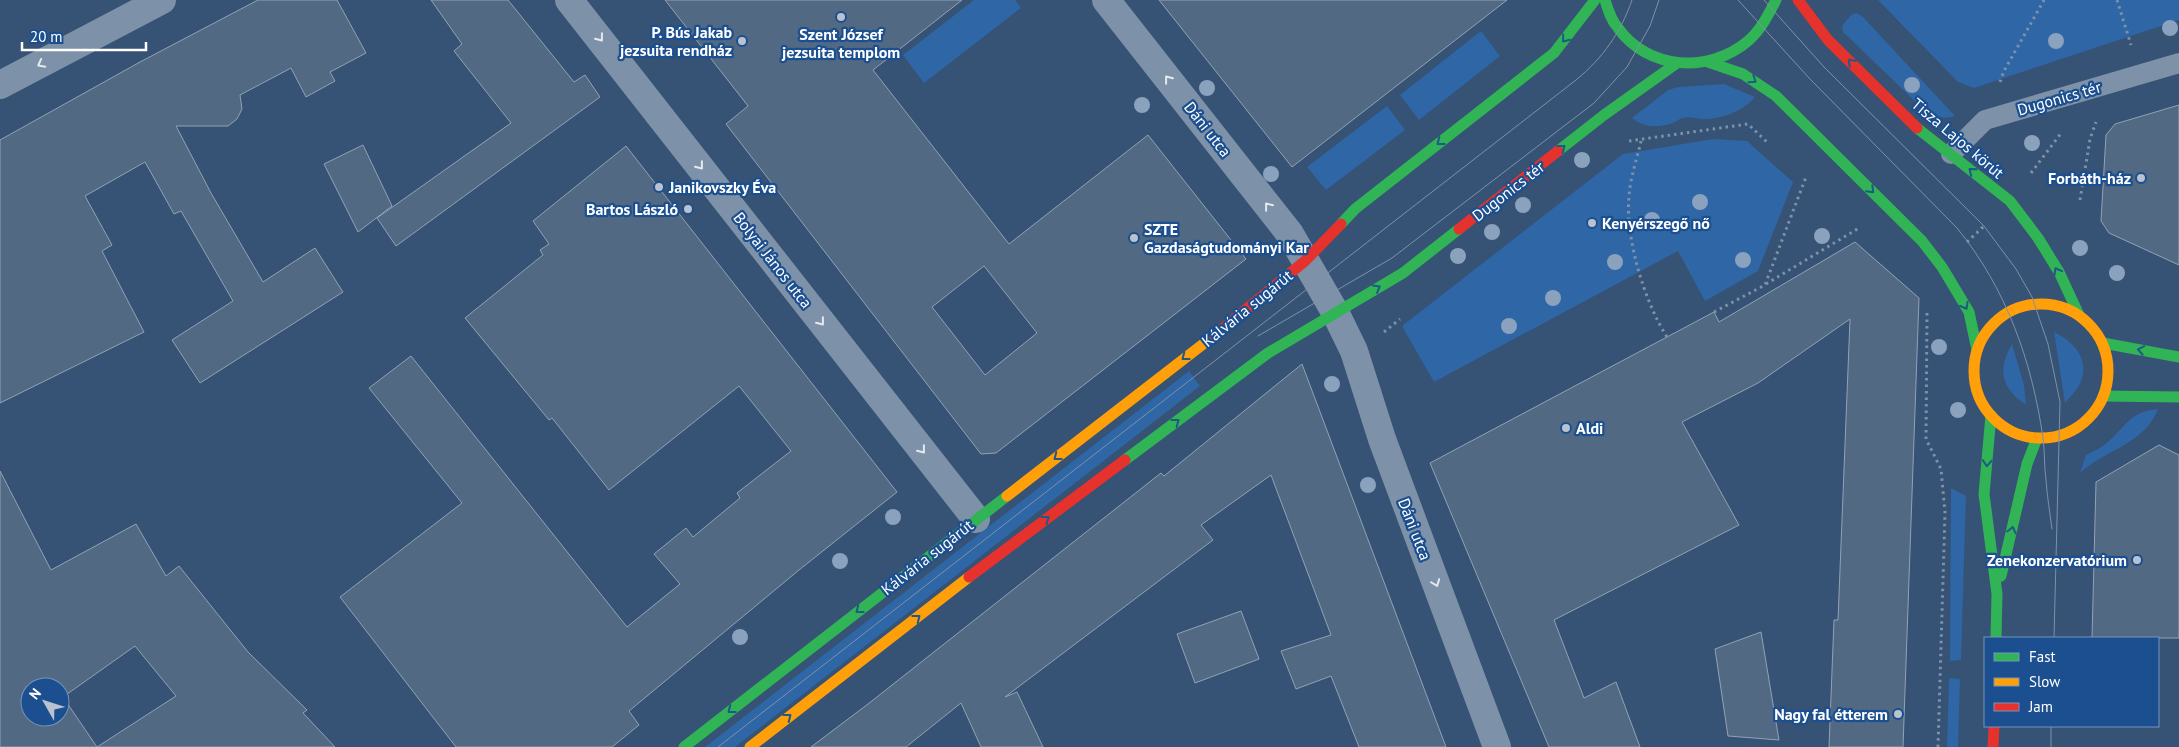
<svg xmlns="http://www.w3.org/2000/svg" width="2179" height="747" font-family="'PT Sans',sans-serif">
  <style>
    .green { fill: #2f66a5 }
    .building { fill: #526984; stroke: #92a2b6; fill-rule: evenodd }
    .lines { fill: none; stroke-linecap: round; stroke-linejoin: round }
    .path { stroke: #7d92a8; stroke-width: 3; stroke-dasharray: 2.5 4; stroke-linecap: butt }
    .lane { stroke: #7d92a8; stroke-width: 20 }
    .street { stroke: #7d92a8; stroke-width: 28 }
    .fast { stroke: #30b455; stroke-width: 11 }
    .slow { stroke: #ff9f0a; stroke-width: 11 }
    .jam { stroke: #e5322d; stroke-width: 11 }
    .tram { stroke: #7e92a7; stroke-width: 1 }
    .tree { fill: #8aa2be }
    .oneway { stroke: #e5e9ee }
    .oneway2 { stroke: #1d5989 }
    .poi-dot { fill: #b9c2ce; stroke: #1b4f8f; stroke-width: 2 }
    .labels { text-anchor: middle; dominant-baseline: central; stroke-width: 4.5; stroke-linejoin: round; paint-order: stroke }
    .poi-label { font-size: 16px; font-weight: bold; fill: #fff; stroke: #1b4f8f; text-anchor: end }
    .street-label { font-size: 16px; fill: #fff; stroke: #1b4f8f }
  </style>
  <rect width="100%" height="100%" fill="#365274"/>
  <!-- green -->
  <g class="green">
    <polygon points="974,0 1015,0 1021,8 924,83 903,55"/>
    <polygon points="1878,0 2179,0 2179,20 1974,88 1958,82"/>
    <path d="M1857 13 1863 17 1955 116C1942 120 1933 117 1923 109L1843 32 1842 26 1851 15Z"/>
    <polygon points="1481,31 1500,56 1419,120 1400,95"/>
    <path d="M1724 84 1755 97C1744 111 1722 119 1703 119 1697 119 1689 116 1683 118 1680 118 1676 122 1673 123 1658 128 1644 128 1632 118L1668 90 1678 87Z"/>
    <polygon points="1387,106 1405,130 1326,190 1307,167"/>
    <polygon points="1713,139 1747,141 1793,182 1758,271 1705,301 1678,251 1434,382 1402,326 1623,154"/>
    <path d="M2054 332C2074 342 2091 359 2080 384 2077 390 2070 397 2065 403Z"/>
    <path d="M2012 344 2024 385 2026 405C2001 388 1997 370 2012 344Z"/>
    <polygon points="1189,371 1200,386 735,747 705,747"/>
    <path d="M2158 409C2146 443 2105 450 2080 473L2086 455C2094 451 2103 447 2110 440 2128 423 2131 412 2158 409Z"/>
    <polygon points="1951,488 1966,496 1961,660 1950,661"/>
    <polygon points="1949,678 1960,679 1958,747 1947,747"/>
  </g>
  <!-- building -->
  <g class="building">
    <polygon points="258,0 337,0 366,53 330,72 335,81 306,97 291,68 240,95 242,109 237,119 228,126 176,126 211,193 263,282 315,248 343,292 200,383 172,340 233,301 181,211 174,214 145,162 85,196 112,245 102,251 144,332 0,403 0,140 140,62"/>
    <polygon points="431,0 508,0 574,82 585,75 600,97 396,246 377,218 511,123 454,51 462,44"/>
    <path d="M665 0H962L873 70 1009 244 1148 135 1246 259 996 453 981 454 726 124 748 106ZM984 266 1037 333 985 375 932 307Z"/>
    <polygon points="1159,0 1507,0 1292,167"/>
    <polygon points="2179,105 2179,265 2109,233 2101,221 2106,135 2115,124"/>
    <polygon points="363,145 392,206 358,232 324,164"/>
    <polygon points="626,146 897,492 799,570 629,711 639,725 612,747 456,747 340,597 462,503 369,388 411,356 627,627 680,584 654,554 686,528 693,537 740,498 737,493 791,451 739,386 609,490 552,418 549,420 465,318 543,255 540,250 549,244 533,221"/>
    <polygon points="1855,242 1919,298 1903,747 1829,747 1834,620 1838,620 1850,319 1758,383 1682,422 1739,525 1554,620 1584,698 1616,682 1640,747 1549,747 1430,463 1714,312 1719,322"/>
    <polygon points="1302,364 1446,747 1359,747 1331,676 1296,689 1281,651 1331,635 1271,475 1201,525 1213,540 1005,697 1017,692 1043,747 981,747 961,703 906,747 811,747 868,704 1161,473 1164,476"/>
    <polygon points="2159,445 2179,455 2179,638 2092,638 2096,482"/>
    <path d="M0 471 51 570 136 524 166 576 179 566 248 652 307 710 303 713 335 747H0ZM135 646 176 696 97 747 63 697ZM30 687H60V717H30Z"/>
    <polygon points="1241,611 1259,659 1195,683 1177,634"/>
    <polygon points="1761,632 1779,740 1728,736 1715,649"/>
  </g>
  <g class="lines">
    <!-- path -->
    <g class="path">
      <polyline points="2117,0 2131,45"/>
      <polyline points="2000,82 2004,71 2044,0"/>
      <polyline points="1629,141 1748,124 1769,144"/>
      <path d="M1641 141C1637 159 1630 178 1629 197 1625 238 1645 303 1667 337"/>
      <polyline points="2031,173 2062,132"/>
      <polyline points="2080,200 2090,139 2096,122"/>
      <polyline points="1967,242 1984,226"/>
      <polyline points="1766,284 1859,228"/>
      <polyline points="1714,312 1765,285 1806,177"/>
      <polyline points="1927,313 1926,439 1941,469 1945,512 1938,747"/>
      <polyline points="1384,332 1400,319"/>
    </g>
    <!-- lane -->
    <polyline class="lane" points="1951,154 1985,120 2179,63"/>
    <!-- street -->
    <g class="street">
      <polyline points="569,0 976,519"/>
      <polyline points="1106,0 1290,234 1335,312 1354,351 1382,439 1497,747"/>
      <polyline points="0,85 162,0"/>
    </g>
    <!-- fast -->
    <g class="fast">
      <path d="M1605 0C1608 10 1611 20 1618 28 1648 70 1709 74 1748 41 1761 30 1768 15 1776 0"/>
      <polyline points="1708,62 1743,74 1776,96 1922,241 1942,267 1969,312 1977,350"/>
      <polyline points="1917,128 2010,201 2038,238 2059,272 2079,315"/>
      <polyline points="1558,151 1604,115 1677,63"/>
      <polyline points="1341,224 1355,209 1554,53 1595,0"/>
      <polyline points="2103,343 2179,357"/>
      <polyline points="2103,396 2179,397"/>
      <polyline points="1991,415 1984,494 1997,594 1996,638"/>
      <polyline points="1125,460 1268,353 1403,273 1459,229"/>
      <polyline points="2001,576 2027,464 2037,438"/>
      <polyline points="684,747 1007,496"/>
    </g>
    <!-- slow -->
    <g class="slow">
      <circle cx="2041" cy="371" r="67"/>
      <polyline points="1007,496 1211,338"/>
      <polyline points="750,747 969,577"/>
    </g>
    <!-- jam -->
    <g class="jam">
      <polyline points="1798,0 1828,40 1917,128"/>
      <polyline points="1459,229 1558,151"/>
      <polyline points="1211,338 1305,261 1341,224"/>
      <polyline points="969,577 1125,460"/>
      <polyline points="1993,747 1994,726"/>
    </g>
    <!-- tram -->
    <g class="tram">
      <path d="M1738 0 1810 79 1957 228C2006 288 2032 361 2043 438 2045 452 2044 466 2046 480 2047 496 2050 513 2052 529"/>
      <polyline points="1764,0 1824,67 1984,226 2016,269 2032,297 2048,344 2060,402 2054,638"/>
      <polyline points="1258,336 1392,258 1594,103 1627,67 1650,26 1659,0"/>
      <path d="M718 747 1576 80C1603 58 1621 32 1632 0"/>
      <polyline points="2051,747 2051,726"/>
    </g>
  </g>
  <!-- trees -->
  <g class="tree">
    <circle cx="2170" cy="28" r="8"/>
    <circle cx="2056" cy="41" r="8"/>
    <circle cx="1912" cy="85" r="8"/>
    <circle cx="1207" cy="88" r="8"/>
    <circle cx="1142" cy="105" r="8"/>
    <circle cx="2032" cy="143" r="8"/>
    <circle cx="1582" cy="160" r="8"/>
    <circle cx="1271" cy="174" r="8"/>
    <circle cx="1700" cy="202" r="8"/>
    <circle cx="1523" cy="205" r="8"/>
    <circle cx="1652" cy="220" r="8"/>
    <circle cx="1492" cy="232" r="8"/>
    <circle cx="1822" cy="236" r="8"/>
    <circle cx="2080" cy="248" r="8"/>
    <circle cx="1458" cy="256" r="8"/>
    <circle cx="1743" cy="260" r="8"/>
    <circle cx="1615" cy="262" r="8"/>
    <circle cx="2117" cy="273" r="8"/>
    <circle cx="1553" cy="298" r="8"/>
    <circle cx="1509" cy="326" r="8"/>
    <circle cx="1939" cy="347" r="8"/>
    <circle cx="1332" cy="384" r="8"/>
    <circle cx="1958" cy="410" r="8"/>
    <circle cx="1368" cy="485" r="8"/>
    <circle cx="893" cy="517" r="8"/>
    <circle cx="840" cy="561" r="8"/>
    <circle cx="740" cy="637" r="8"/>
  </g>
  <!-- one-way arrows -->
  <defs><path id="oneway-chevron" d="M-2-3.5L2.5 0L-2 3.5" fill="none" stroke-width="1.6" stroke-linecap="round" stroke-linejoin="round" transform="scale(1.25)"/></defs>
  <g class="oneway">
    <use href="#oneway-chevron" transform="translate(600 38) rotate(52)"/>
    <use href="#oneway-chevron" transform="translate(41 64) rotate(152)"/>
    <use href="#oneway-chevron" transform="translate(1168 79) rotate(-128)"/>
    <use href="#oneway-chevron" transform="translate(700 166) rotate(52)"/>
    <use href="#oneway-chevron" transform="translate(1268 206) rotate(-128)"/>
    <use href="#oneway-chevron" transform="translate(821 322) rotate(52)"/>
    <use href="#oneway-chevron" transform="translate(922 450) rotate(52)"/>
    <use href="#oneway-chevron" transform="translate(1436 583) rotate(69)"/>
  </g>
  <g class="oneway2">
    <use href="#oneway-chevron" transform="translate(1565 39) rotate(128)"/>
    <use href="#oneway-chevron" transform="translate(1851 62) rotate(-135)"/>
    <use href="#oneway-chevron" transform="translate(1753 80) rotate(34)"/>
    <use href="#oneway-chevron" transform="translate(1440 142) rotate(142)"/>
    <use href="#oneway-chevron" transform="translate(1562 148) rotate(-38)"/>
    <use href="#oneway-chevron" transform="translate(1972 171) rotate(-141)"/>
    <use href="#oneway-chevron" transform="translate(1871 190) rotate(45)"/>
    <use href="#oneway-chevron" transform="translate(2057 271) rotate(-119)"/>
    <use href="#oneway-chevron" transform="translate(1377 288) rotate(-30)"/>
    <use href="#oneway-chevron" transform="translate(1965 306) rotate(61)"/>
    <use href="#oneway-chevron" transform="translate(2141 350) rotate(-169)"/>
    <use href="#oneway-chevron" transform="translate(1185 357) rotate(142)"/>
    <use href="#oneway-chevron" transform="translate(1176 422) rotate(-37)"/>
    <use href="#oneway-chevron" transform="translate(1057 457) rotate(142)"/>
    <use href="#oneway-chevron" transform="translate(1987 463) rotate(94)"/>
    <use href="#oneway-chevron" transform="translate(1046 519) rotate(-37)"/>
    <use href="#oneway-chevron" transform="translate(2012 530) rotate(-77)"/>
    <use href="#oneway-chevron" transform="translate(859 610) rotate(142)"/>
    <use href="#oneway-chevron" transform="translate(917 618) rotate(-38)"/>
    <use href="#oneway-chevron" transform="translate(731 710) rotate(142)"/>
    <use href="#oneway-chevron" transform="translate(788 717) rotate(-38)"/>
  </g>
  <!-- markers -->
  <g class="poi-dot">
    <circle cx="841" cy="17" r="5"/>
    <circle cx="742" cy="41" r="5"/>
    <circle cx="2141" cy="178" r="5"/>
    <circle cx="659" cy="187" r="5"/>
    <circle cx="688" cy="209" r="5"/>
    <circle cx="1592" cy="223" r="5"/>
    <circle cx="1134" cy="238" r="5"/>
    <circle cx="1566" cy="428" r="5"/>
    <circle cx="2137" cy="560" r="5"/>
    <circle cx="1898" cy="714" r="5"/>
  </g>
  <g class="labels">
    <!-- poi labels -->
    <g class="poi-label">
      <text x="732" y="32">P. Bús Jakab<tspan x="732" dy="18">jezsuita rendház</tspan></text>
      <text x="841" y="34" text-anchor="middle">Szent József<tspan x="841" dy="18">jezsuita templom</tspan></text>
      <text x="2131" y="178">Forbáth-ház</text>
      <text x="669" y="187" text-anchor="start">Janikovszky Éva</text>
      <text x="678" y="209">Bartos László</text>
      <text x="1602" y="223" text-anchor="start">Kenyérszegő nő</text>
      <text x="1144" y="229" text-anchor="start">SZTE<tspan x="1144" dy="18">Gazdaságtudományi Kar</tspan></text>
      <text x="1576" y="428" text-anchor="start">Aldi</text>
      <text x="2127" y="560">Zenekonzervatórium</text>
      <text x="1888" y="714">Nagy fal étterem</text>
    </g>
    <!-- street labels -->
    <g class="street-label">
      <text transform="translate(2059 98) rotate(-16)">Dugonics tér</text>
      <text transform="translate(1208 129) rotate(52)">Dáni utca</text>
      <text transform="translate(1958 138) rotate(40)">Tisza Lajos körút</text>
      <text transform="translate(1508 191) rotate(-38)">Dugonics tér</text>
      <text transform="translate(773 260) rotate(52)">Bolyai János utca</text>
      <text transform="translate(1247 308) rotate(-39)">Kálvária sugárút</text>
      <text transform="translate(1415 529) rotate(69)">Dáni utca</text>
      <text transform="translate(927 557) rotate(-38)">Kálvária sugárút</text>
    </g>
  </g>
  <!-- legend -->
  <rect x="1984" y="637" width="175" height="90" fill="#1b4f8f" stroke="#7695bc"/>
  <rect x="1994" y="653" width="25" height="8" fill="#30b455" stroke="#7695bc"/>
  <text x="2029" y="662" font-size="15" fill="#ffffff">Fast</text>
  <rect x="1994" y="678" width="25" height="8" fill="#ff9f0a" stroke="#7695bc"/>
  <text x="2029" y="687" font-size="15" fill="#ffffff">Slow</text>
  <rect x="1994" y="703" width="25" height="8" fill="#e5322d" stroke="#7695bc"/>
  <text x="2029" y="712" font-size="15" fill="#ffffff">Jam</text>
  <!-- north arrow -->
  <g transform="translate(45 702) rotate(309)"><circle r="24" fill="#1b4f8f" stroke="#7695bc"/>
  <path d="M0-4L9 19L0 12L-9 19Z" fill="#b9c2ce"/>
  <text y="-8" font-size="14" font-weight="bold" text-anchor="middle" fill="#ffffff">N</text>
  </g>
  <!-- scale -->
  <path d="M22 42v8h124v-8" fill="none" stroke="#ffffff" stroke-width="2.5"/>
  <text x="30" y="42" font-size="15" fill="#ffffff" stroke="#1b4f8f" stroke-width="4" paint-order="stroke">20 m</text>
</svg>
